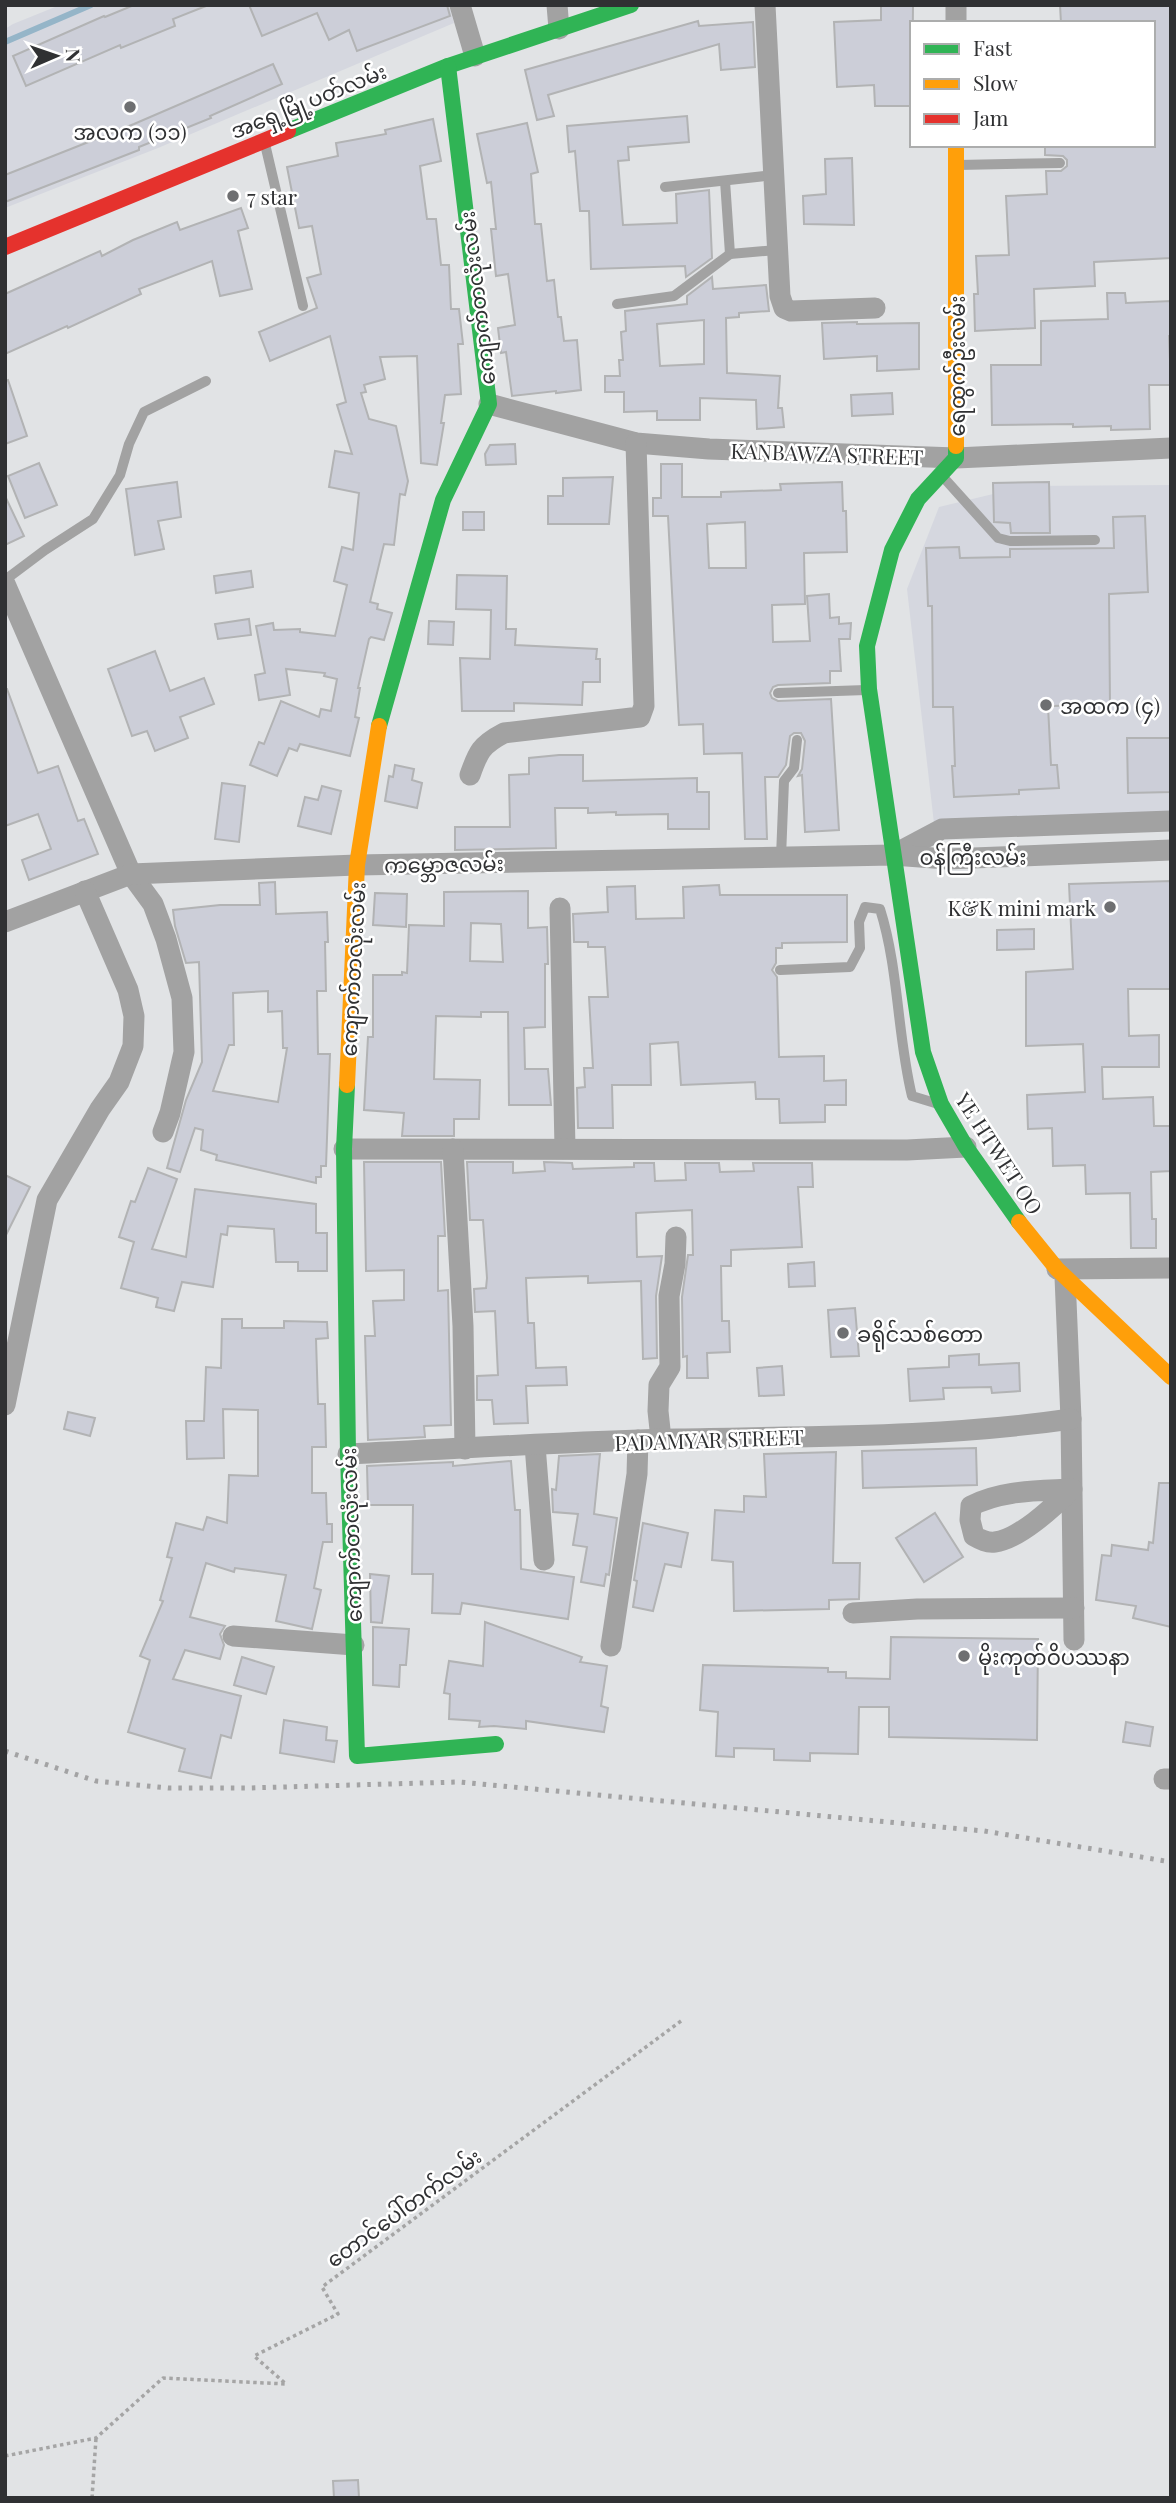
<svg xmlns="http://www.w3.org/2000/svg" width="1176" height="2503" font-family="'Playfair Display','Noto Sans Myanmar',serif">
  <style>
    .built { fill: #d5d7df }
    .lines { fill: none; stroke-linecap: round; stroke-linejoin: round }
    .stream { stroke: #95b5c8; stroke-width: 6 }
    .building { fill: #ccced8; stroke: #b2b3b4; stroke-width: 2; fill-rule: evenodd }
    .path { stroke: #a5a5a5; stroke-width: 3.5; stroke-dasharray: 3.5 3.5; stroke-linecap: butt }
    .lane { stroke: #a2a2a2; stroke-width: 10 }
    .street { stroke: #a2a2a2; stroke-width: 21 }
    .fast { stroke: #30b455; stroke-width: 16 }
    .slow { stroke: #ff9f0a; stroke-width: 16 }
    .jam { stroke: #e5322d; stroke-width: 16 }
    .rail { stroke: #a3a3a4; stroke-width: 5; stroke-dasharray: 3.5 7; stroke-linecap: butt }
    .poi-dot { fill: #6e6f71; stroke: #fff; stroke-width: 2.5 }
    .labels { text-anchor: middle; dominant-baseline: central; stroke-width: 5; stroke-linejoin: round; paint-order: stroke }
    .street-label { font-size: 21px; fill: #303133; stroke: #fff }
    .poi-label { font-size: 21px; fill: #303133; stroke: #fff; text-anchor: start }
  </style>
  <rect width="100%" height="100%" fill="#e1e3e5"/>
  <!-- built -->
  <g class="built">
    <polygon points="60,5 449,5 454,23 158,148 5,208 5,29 13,24"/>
    <polygon points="1171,485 1171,820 935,832 907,589 939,507 1026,486"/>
  </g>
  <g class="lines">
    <!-- stream -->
    <polyline class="stream" points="5,42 91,5"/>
  </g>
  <!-- building -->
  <g class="building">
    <polygon points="134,5 206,6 173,19 175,26 121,48 120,45 26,86 13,56 104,16 105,17"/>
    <polygon points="249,5 447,5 450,16 357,51 349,30 329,40 317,13 262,36"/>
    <polygon points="881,5 913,5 912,106 875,106 874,85 837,87 834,22 881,20"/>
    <polygon points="1060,5 1171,5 1171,258 1094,262 1095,286 1034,289 1035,328 975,331 974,294 978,294 976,256 1009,255 1006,196 1047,194 1046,171 1061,171 1067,166 1067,160 1063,156 1045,155 1045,145 1153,145 1153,22 1061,23"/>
    <polygon points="698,21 699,26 753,22 755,67 721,70 719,44 548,95 554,116 537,120 525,70"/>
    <polygon points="273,64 282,84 210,116 211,118 139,147 139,150 5,202 5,175 134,124"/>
    <polygon points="687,116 689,142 628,147 629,160 618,161 623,225 677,223 676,194 709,190 712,258 686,277 685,266 591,269 589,211 580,211 575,151 569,152 567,126"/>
    <polygon points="433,119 441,161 420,166 427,219 436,219 441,265 449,265 451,309 459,309 463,344 458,344 461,394 445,395 441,423 444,423 437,465 421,463 417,356 380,357 385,379 364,385 366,392 361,393 369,419 396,426 408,481 405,495 400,494 394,545 384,544 370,602 378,604 377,609 392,613 384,640 371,637 369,639 358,688 360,688 355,717 359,718 350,756 300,744 297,751 289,748 277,776 250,765 259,742 264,744 281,701 319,717 321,709 331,711 337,679 324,676 325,673 286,669 290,695 259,700 255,675 265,673 256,626 273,623 274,630 300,629 300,632 335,636 347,585 334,581 342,547 353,550 359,493 329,487 335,451 352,454 337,405 346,402 330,336 270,361 259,332 317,308 307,278 321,274 312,226 299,228 287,167 338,156 336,143 386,134 385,130"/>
    <polygon points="527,123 538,172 531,174 535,224 541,224 547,281 554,280 558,317 561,317 564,341 577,340 581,390 556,393 556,391 512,396 506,352 501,353 498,328 515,325 508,274 496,276 491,229 496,229 491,182 487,183 477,134"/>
    <polygon points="852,158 854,225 804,224 803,196 826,194 825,159"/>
    <polygon points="241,208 248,228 238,231 252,289 220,296 212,261 139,289 141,294 68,328 67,326 5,354 5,294 100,251 102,256 133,240 177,222 180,230"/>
    <path d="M712 277 713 289 766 285 769 311 739 313V317L726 318 727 373 780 376 778 408H782L784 427 757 429 756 400 700 398V420H657V411L624 412V392H605V376H620L619 360H623L621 332 626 331 625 311 687 304V296ZM704 320V364L660 366 657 324Z"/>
    <polygon points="1107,293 1125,293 1126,303 1171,301 1171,336 1169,336 1171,385 1149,385 1150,429 1111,430 1111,426 1073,427 1073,424 992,425 991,365 1041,365 1041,321 1108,319"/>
    <polygon points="857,322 857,324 919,323 919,369 877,371 877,356 824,359 822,323"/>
    <polygon points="8,380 27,436 5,444 5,381"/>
    <polygon points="892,393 893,414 852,416 851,395"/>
    <polygon points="515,444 516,464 486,465 485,454 490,445"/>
    <polygon points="39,463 57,505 25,518 8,476"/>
    <path d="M661 464H682V497H721V492L781 490 780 484 842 482 843 511H846L847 552 804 553 805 604 772 605 773 642 810 641 807 596 829 594 830 618 839 617V624L851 623 850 639H839L841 671H830V683L778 685 773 687 770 693 772 698 778 701 831 699 839 830 805 832 802 775 798 776 802 769 805 741 801 733H794L790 736 786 765 778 777H765L767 839H745L742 753 704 754 703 724 679 725 668 516H653V498H661ZM745 522 746 568H709L707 524Z"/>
    <polygon points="613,477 609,524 548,524 548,496 563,496 563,478"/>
    <polygon points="177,482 181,517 158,521 164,549 135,555 126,489"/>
    <polygon points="1049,482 1050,533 1011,533 1010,523 994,522 993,483"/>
    <polygon points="5,496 24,536 5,545"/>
    <rect x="463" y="512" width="21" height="18"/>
    <polygon points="1145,516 1148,592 1109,594 1110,705 1048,706 1051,765 1057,765 1059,788 1019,790 1019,794 954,797 952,766 955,766 953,707 933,707 932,606 928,606 926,548 959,547 960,558 1010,557 1010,549 1114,548 1113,517"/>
    <polygon points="251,571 253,587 216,593 214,576"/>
    <polygon points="457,575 507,576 506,629 516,629 515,645 597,649 596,659 600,659 600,682 583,682 582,705 514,703 514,711 462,711 460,658 490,659 491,610 456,609"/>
    <polygon points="249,619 251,635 218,639 215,624"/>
    <polygon points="429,621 454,622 453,645 428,644"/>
    <polygon points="155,651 170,691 204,678 214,704 180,717 188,738 155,751 147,731 132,736 108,669"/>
    <polygon points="5,689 7,689 38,773 58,766 78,821 84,819 98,854 29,880 22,860 51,849 38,814 5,826"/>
    <polygon points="1127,738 1171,738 1171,792 1128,793"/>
    <polygon points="559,755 583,755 583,781 697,778 697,792 709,792 709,829 668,829 668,814 616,815 616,812 588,813 588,808 555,808 556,848 455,850 455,827 510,827 509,775 529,774 529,758"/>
    <polygon points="395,765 414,769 412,780 422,783 417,808 385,801 389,776 393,777"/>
    <polygon points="222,783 245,786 239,842 215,839"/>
    <polygon points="322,786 341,791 331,834 298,826 305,797 318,800"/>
    <polygon points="1171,881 1171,989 1128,989 1129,1036 1159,1035 1159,1067 1102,1067 1103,1099 1153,1097 1154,1126 1171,1126 1171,1171 1151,1172 1152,1219 1156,1219 1156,1248 1131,1248 1130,1193 1086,1194 1085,1165 1053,1166 1052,1128 1028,1129 1027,1095 1085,1092 1083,1044 1026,1046 1026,972 1073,969 1069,884"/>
    <path d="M275 882 276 914 327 912 328 942H325L326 991H317L318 1054H330L326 1166H321V1177H316V1183L216 1160 217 1155 201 1150 203 1130 195 1128 180 1172 167 1168 186 1100 202 1062 199 962 186 963 175 926 173 910 220 905H260L259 883ZM268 991V1012L282 1011 283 1048H287L278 1102 213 1091 229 1045H234L233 993Z"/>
    <polygon points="719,885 720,895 847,895 847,942 782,943 782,948 776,948 776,963 772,970 777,977 779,1057 824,1056 824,1081 846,1080 846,1105 825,1105 825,1122 780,1123 779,1099 756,1099 755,1082 681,1085 678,1042 650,1044 651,1085 612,1085 613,1128 578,1128 577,1088 585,1087 584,1068 593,1068 589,997 608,997 605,947 588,947 588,942 574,942 573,914 608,912 607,887 635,886 636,919 684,918 683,887"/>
    <path d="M528 891V928L547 927 548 964H545V1027L524 1028 525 1069H548L551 1105H509L508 1012H481V1017L436 1016 434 1079 480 1080 479 1119H454V1136H402L404 1113 364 1110 368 1037H373V975H402V972L407 973 409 925 444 926V892ZM471 923 501 924 503 962 470 961Z"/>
    <polygon points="375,893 407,894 406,927 373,925"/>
    <polygon points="1034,929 1034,949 997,950 997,930"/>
    <polygon points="364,1162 441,1162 445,1236 438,1236 438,1291 448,1290 451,1425 424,1426 425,1437 368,1440 365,1336 375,1336 373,1301 404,1300 404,1270 366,1271"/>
    <polygon points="467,1162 513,1162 513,1173 545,1171 544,1162 572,1163 573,1169 634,1167 634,1163 654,1163 655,1181 686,1180 685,1163 719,1163 720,1172 754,1171 753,1163 812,1163 813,1187 798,1187 802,1247 731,1250 731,1266 721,1266 722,1321 729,1321 730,1352 707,1353 708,1378 687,1378 687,1356 683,1357 682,1297 688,1255 693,1255 692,1210 636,1213 637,1257 662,1256 656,1296 657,1358 643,1359 641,1281 588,1283 588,1276 526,1278 528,1323 534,1323 536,1368 566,1367 567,1385 526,1386 528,1423 494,1424 492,1400 477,1400 477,1376 498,1375 495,1311 475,1312 474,1289 486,1288 487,1278 483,1220 470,1220"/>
    <polygon points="148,1168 177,1179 152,1249 186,1257 195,1189 316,1204 316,1233 327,1233 327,1271 298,1271 298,1262 276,1262 274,1229 228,1226 227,1235 221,1234 213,1287 182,1282 174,1311 156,1307 158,1298 121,1288 134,1242 119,1237 131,1201 135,1202"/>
    <polygon points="5,1175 30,1187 5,1237"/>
    <polygon points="814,1262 815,1286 789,1287 788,1264"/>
    <polygon points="855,1308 859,1356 831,1357 828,1310"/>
    <polygon points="222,1319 242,1319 242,1328 284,1328 284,1321 327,1322 328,1338 316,1339 318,1404 325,1404 326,1447 312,1447 312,1493 326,1493 327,1524 332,1524 332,1542 323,1542 314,1588 321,1590 312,1629 276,1621 286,1575 235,1568 234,1572 206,1563 190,1617 225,1626 220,1634 224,1645 220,1659 185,1650 173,1679 241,1696 231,1738 221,1735 211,1778 179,1771 185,1749 128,1732 150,1660 140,1656 163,1601 160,1600 172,1558 167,1557 176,1523 203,1530 207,1517 227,1523 229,1475 258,1476 258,1410 223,1409 224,1458 187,1459 186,1421 204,1421 206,1367 221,1368"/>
    <polygon points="979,1354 979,1365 1019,1363 1020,1391 992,1393 991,1387 943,1388 944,1399 910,1401 908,1369 949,1367 949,1356"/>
    <polygon points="782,1366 784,1395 759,1396 757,1368"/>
    <polygon points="68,1412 95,1418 90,1436 64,1429"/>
    <polygon points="976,1448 977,1485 863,1488 862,1451"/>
    <polygon points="836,1452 833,1563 860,1563 859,1599 829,1600 829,1609 734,1611 733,1562 712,1560 715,1510 744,1512 744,1496 766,1497 764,1454"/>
    <polygon points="600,1454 594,1514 617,1518 609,1575 606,1574 604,1586 581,1582 587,1547 573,1545 578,1514 553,1512 552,1489 556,1490 559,1456"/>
    <polygon points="511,1461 515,1510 520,1510 521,1569 574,1577 568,1619 462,1603 460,1614 432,1613 433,1574 412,1574 413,1505 368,1505 367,1466 453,1462 453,1466"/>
    <polygon points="1159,1483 1171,1483 1171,1627 1133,1618 1136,1606 1096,1600 1102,1555 1111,1556 1112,1545 1148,1550 1149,1542 1153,1543"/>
    <polygon points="935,1513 963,1557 924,1582 896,1538"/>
    <polygon points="643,1523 688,1533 681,1567 665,1564 653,1611 633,1607 637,1581 634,1580"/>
    <polygon points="370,1574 389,1576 382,1623 371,1622"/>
    <polygon points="485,1622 582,1657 580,1662 607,1666 601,1706 608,1708 604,1732 526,1721 526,1729 494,1726 479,1727 480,1721 449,1719 450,1694 444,1693 449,1661 483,1666"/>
    <polygon points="373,1627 409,1629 406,1665 400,1665 399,1687 373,1685"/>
    <polygon points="891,1637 1038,1639 1037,1740 889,1737 889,1707 859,1707 858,1754 810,1753 810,1761 774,1760 774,1749 734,1748 734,1757 716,1756 718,1712 700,1710 703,1665 828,1668 828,1672 846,1672 846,1678 890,1679"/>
    <polygon points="242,1657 274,1667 266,1694 234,1685"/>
    <polygon points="284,1720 327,1727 326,1740 337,1741 334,1762 280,1753"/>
    <polygon points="1126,1722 1153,1727 1150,1746 1123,1742"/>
    <polygon points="358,2480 359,2498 334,2498 333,2481"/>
  </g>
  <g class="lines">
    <!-- path -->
    <g class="path">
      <polyline points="5,2456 96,2438 163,2378 286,2384 254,2356 338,2314 322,2287 681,2021"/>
      <polyline points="92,2498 96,2438"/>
    </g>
    <!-- lane -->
    <g class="lane">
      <polyline points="265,144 303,306"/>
      <polyline points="958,165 1060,163"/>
      <polyline points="725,181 730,254"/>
      <polyline points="665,187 774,175"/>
      <polyline points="617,304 674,296 730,254 777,250"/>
      <polyline points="944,478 998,538 1010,541 1095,540"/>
      <polyline points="5,580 45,550 93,519 120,475 129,444 144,412 206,381"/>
      <polyline points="778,693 866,690"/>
      <polyline points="781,857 784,781 794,768 797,740"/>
      <path d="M780 970 850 967 860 948 859 922 865 907 880 909C899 969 897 1035 912 1096L935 1103"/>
    </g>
    <!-- street -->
    <g class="street">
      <polyline points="460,5 475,56"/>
      <polyline points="557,5 559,29"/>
      <polyline points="765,5 780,296 784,308 791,311 875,308"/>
      <polyline points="956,23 956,5"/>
      <polyline points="489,404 636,443 709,449 956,458 1171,448"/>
      <polyline points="5,584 131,874 153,904 166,939 182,998 184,1052 170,1113 163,1132"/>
      <path d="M470 775C478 752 481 745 504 733L640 717 644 706 636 443"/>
      <polyline points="893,855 942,829 1171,821"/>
      <polyline points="560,908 565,1148"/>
      <polyline points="5,922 131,874 357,865 893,855 947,859 1171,850"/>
      <polyline points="344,1149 907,1150 966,1147"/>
      <polyline points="453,1149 463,1326 465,1449"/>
      <polyline points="1057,1269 1171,1268"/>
      <polyline points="1065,1277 1071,1419 1074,1640"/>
      <polyline points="5,1405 47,1200 100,1109 119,1082 133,1046 134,1016 128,990 85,891"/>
      <polyline points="661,1439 658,1411 659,1385 670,1367 669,1296 675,1264 676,1237"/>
      <polyline points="535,1445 544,1560"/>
      <path d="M348 1454C458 1449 568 1441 678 1439 808 1436 941 1438 1071 1419"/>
      <path d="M1072 1489C1054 1506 1020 1539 995 1542 987 1543 981 1540 974 1536L970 1520 971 1506C1001 1490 1038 1491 1072 1489Z"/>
      <polyline points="853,1613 917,1609 1074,1608"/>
      <polyline points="233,1636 354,1645"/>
      <polyline points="611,1646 637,1474 638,1440"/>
      <polyline points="1164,1779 1171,1779"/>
    </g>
    <!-- fast -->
    <g class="fast">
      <polyline points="288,131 448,66 631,5"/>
      <polyline points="956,446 956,458 918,499 892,550 867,646 869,689 923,1052 941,1104 966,1147 1019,1222"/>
      <polyline points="379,726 443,500 489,404 448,66"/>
      <polyline points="347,1085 344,1149 348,1454 357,1756 496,1744"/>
    </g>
    <!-- slow -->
    <g class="slow">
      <polyline points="956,145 956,446"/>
      <polyline points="347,1085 357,865 379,726"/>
      <polyline points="1019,1222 1057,1269 1171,1377"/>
    </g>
    <!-- jam -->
    <polyline class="jam" points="5,247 288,131"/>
    <!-- rail -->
    <polyline class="rail" points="5,1751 96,1781 168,1788 248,1788 459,1782 984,1831 1171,1862"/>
  </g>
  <!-- markers -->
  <g class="poi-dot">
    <circle cx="130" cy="107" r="7"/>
    <circle cx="233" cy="196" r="7"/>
    <circle cx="1046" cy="705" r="7"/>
    <circle cx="1110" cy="907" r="7"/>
    <circle cx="843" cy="1333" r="7"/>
    <circle cx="964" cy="1656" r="7"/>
  </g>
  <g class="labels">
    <!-- street labels -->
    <g class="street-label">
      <text transform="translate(308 100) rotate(-22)">အရှေ့မြို့ပတ်လမ်း</text>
      <text transform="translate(476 298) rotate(-97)">ကျောက်တလုံးလမ်း</text>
      <text transform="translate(956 366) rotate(-90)">ရေထွက်ဦးလမ်း</text>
      <text transform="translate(827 453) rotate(2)">KANBAWZA STREET</text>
      <text x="973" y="856">ဝန်ကြီးလမ်း</text>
      <text transform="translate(444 863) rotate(-1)">ကမ္ဘောဇလမ်း</text>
      <text transform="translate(352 969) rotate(-87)">ကျောက်တလုံးလမ်း</text>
      <text transform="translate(1000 1153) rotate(57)">YE HTWET OO</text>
      <text transform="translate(709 1439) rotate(-2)">PADAMYAR STREET</text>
      <text transform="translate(350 1535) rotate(-92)">ကျောက်တလုံးလမ်း</text>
      <text transform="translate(403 2207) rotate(-36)">တောင်ပေါ်တက်လမ်း</text>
    </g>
    <!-- poi labels -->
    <g class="poi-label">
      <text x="130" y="131" text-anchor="middle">အလက (၁၁)</text>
      <text x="247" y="196">7 star</text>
      <text x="1060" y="705">အထက (၄)</text>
      <text x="1096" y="907" text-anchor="end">K&amp;K mini mark</text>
      <text x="857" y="1333">ခရိုင်သစ်တော</text>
      <text x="978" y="1656">မိုးကုတ်ဝိပဿနာ</text>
    </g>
  </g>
  <!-- border -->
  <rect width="1176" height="2503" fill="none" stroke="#303133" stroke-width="14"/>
  <!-- legend -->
  <rect x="910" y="21" width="245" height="126" fill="#ffffff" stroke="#acadad" stroke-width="2"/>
  <rect x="924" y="44" width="35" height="10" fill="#30b455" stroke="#acadad" stroke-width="2"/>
  <text x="973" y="56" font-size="21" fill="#303133">Fast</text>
  <rect x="924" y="79" width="35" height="10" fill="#ff9f0a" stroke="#acadad" stroke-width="2"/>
  <text x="973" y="91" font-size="21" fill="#303133">Slow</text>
  <rect x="924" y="114" width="35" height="10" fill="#e5322d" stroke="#acadad" stroke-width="2"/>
  <text x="973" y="126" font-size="21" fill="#303133">Jam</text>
  <!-- north arrow -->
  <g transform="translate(56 56) rotate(88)" stroke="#ffffff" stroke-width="5" paint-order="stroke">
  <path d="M0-5L12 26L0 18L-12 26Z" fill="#303133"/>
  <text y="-10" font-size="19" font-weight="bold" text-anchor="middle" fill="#303133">N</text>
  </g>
</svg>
